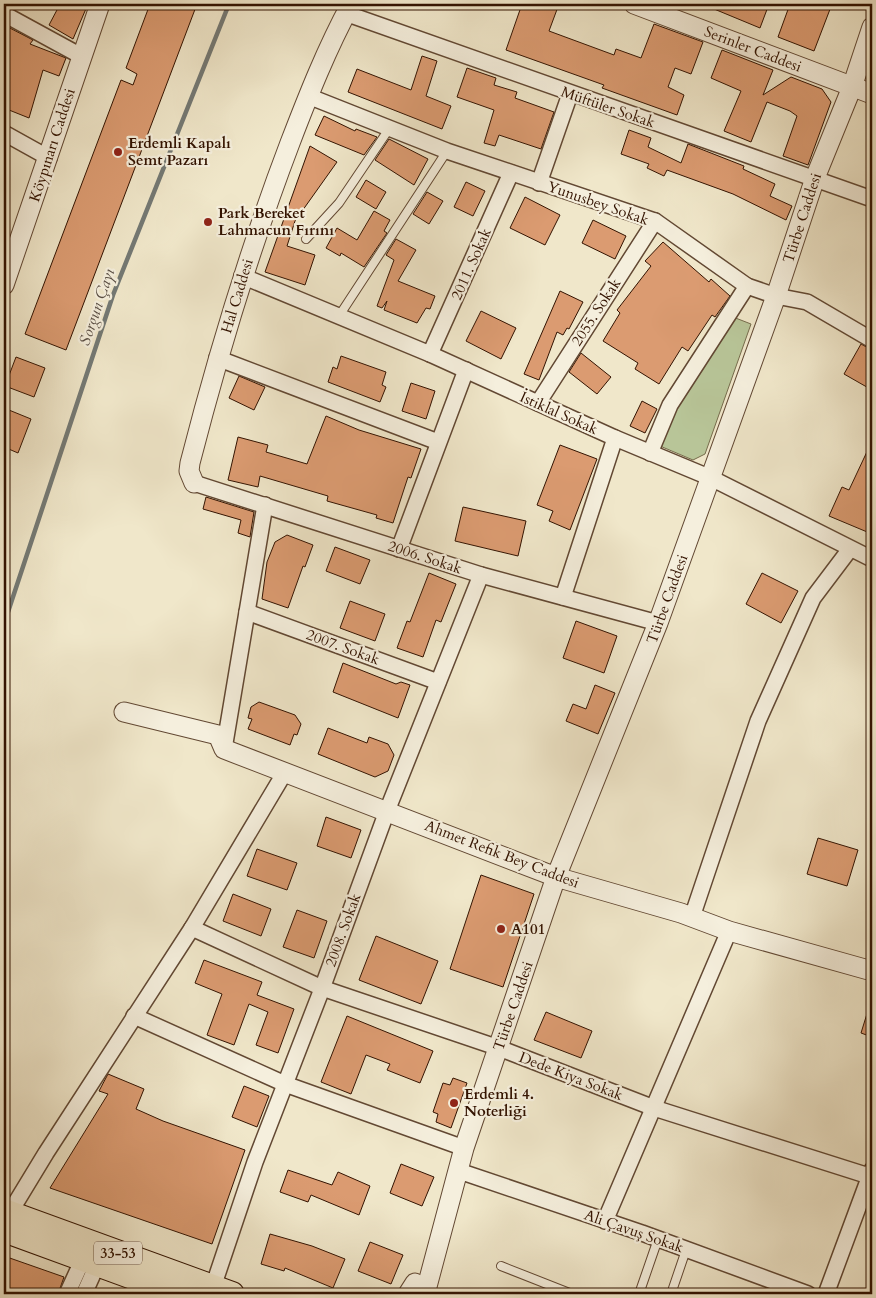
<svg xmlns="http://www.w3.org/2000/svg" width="876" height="1298" font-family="Cardo,serif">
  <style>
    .green { fill: #b8c598; stroke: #766c4c }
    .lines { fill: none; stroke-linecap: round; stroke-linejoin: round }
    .stream { stroke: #747974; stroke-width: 4.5 }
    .building { fill: #db9b71; stroke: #331301 }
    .service-casing { stroke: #624833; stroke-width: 10 }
    .minor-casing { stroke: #624833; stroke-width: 18 }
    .tertiary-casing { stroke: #624833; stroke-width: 21 }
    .primary-casing { stroke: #331301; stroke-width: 26 }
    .service { stroke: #f5efdd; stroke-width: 8 }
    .minor { stroke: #f5efdd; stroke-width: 15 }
    .tertiary { stroke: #f5efdd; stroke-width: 19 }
    .primary { stroke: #f0e7ca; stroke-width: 24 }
    .poi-dot { fill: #8f2418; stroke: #f5efdd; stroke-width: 2 }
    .labels { text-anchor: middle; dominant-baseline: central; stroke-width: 4.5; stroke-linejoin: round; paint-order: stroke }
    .shield { fill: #f5efdd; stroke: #6d5543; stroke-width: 1 }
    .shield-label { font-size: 14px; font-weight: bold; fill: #331301 }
    .street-label { font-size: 15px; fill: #331301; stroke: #f5efdd }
    .poi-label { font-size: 15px; font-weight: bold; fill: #331301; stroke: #f5efdd; text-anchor: start }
    .water-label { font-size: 16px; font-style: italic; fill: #594e44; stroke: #f5efdd }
  </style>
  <rect width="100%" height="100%" fill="#f0e7ca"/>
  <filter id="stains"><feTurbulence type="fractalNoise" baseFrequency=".004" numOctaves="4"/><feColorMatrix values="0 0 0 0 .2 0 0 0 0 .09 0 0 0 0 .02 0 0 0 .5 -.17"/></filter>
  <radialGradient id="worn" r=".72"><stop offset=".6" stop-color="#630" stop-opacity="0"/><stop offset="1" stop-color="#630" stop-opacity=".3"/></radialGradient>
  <!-- green -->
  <polygon class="green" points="733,317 751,324 705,454 693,460 660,446 680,401"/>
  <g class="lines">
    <!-- stream -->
    <polyline class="stream" points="4,624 113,295 229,4"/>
  </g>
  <!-- building -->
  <g class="building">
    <polygon points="64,4 88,4 73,39 49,25 58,8 61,9"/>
    <polygon points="150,4 197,4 66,350 25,334 121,80 133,85 137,74 126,68"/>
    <polygon points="522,4 559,4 549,31 614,55 616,49 641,58 654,24 703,42 691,74 675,68 668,87 684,95 677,115 602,88 604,85 506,50"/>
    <polygon points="702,4 769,4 760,28"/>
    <polygon points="790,4 832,4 814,51 778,37"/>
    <polygon points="6,26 33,40 30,44 66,58 59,76 43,70 29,118 4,108 4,29"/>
    <polygon points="722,50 773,70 763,95 791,77 822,89 831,102 808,165 783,156 797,116 790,111 767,102 751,142 724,131 741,91 711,78"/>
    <polygon points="422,56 437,61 426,96 451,106 442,129 348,92 357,69 411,90"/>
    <polygon points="467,68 496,78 494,85 517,92 515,98 554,112 541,149 499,135 495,146 484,143 494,110 457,97"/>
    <polygon points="324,116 355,131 356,129 377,137 364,155 315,135"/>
    <polygon points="629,130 651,138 648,147 681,163 688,144 744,166 743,169 775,184 770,196 792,206 786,220 733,194 667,170 664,176 647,168 649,164 621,154"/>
    <polygon points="389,139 428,159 414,185 375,160"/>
    <polygon points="310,146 337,162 295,221 287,246 315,255 305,285 265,272"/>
    <polygon points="366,180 386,192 376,209 356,197"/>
    <polygon points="466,182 485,191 473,216 454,207"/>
    <polygon points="427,192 443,201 429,224 413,214"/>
    <polygon points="525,197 560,215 545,245 510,228"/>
    <polygon points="374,211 390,220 384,231 387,233 364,267 341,253 340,256 326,248 337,228 357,240"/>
    <polygon points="593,220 626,236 615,259 582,243"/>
    <polygon points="396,239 416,250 398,281 435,296 430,309 426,308 417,323 384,310 387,301 382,308 377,306 394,260 386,255"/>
    <polygon points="663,242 709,282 711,279 730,296 715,317 712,315 688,351 682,347 659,384 635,369 638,363 603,341 620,313 617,310 651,266 645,261"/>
    <polygon points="560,291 583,302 569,329 567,328 563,335 557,332 539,380 524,374"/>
    <polygon points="481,311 516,328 501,359 466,341"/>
    <polygon points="861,344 872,350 872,390 844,374"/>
    <polygon points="581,353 611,377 597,394 569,372"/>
    <polygon points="341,356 386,372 382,385 386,387 380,402 328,382 333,367 337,369"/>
    <polygon points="16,357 45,368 34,397 5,386"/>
    <polygon points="239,376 265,387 254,410 229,398"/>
    <polygon points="411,383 435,391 426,419 402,411"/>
    <polygon points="642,401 657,409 645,433 630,426"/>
    <polygon points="4,408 31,419 18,453 4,447"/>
    <polygon points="326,416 359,430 421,449 411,478 408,477 393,523 376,518 377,515 327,501 328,496 260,476 258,487 228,480 238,437 268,445 266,452 307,464"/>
    <polygon points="872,441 872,534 829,516 842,487 849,490"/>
    <polygon points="560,445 597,459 570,530 549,521 553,511 537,505"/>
    <polygon points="206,497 254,512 250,537 238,533 241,520 203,509"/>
    <polygon points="463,507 526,521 518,556 455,541"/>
    <polygon points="287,535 313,545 305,567 303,566 288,608 262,599 267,562 275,542"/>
    <polygon points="335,547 370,560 360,584 326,571"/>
    <polygon points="429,573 456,584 441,622 436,620 423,657 397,648 407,621 410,622"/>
    <polygon points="762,573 798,591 781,623 746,604"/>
    <polygon points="350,601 385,614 375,641 340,628"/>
    <polygon points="576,621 617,636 604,673 563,658"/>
    <polygon points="343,663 396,684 401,682 410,685 398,718 333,692"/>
    <polygon points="595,685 615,693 598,734 566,721 573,704 586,709"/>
    <polygon points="259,702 295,715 301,724 297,735 294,734 290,745 248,729 252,719 248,718 251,707"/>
    <polygon points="328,728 367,743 369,737 388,744 394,755 388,771 375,777 318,754"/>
    <polygon points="326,817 361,830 351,858 317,846"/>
    <polygon points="818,838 858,850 847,886 807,874"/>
    <polygon points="257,849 297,863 287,890 247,876"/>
    <polygon points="481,875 534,894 503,987 450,969"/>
    <polygon points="233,894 271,909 261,936 223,921"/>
    <polygon points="297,910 327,921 314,958 283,947"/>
    <polygon points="376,936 438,961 421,1004 359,980"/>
    <polygon points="204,960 262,982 257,995 294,1009 278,1053 256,1045 268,1012 249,1004 234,1045 207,1035 222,994 195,983"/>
    <polygon points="870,1004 872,1004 872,1037 861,1033"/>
    <polygon points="546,1012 592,1031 581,1058 534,1040"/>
    <polygon points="347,1016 433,1051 420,1083 387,1070 390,1064 366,1055 351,1094 321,1082"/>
    <polygon points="108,1074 144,1089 136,1109 163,1121 245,1150 212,1244 50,1188 108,1094 99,1091"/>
    <polygon points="453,1078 467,1083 451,1128 436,1122 438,1114 433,1112 443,1083 450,1085"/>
    <polygon points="244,1086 269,1096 257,1127 232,1117"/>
    <polygon points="401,1164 434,1177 422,1206 390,1193"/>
    <polygon points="288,1170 332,1185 338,1172 370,1186 359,1215 311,1195 308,1202 280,1192"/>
    <polygon points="270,1234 312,1246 345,1259 333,1288 285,1268 284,1271 261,1264"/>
    <polygon points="370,1242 403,1255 391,1284 358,1271"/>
    <polygon points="4,1256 64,1277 58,1294 13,1294 4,1291"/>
  </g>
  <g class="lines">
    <defs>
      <g id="service">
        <polyline points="306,239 339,203 389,129"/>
        <polyline points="339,316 447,151"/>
        <polyline points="501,1266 572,1294"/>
        <polyline points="639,1294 658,1239"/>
        <polyline points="671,1294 686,1250"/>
      </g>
      <g id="minor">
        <polyline points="345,13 872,199"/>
        <polyline points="4,14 81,56"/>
        <polyline points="308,96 447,151 655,221 747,286 776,296 807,302 872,340"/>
        <polyline points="4,133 49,158"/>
        <polyline points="539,183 570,94"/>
        <polyline points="242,276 430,354 615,438 711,478 872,559"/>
        <polyline points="430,354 511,173"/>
        <polyline points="217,358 438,442"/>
        <polyline points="538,403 655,221"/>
        <polyline points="650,453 670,405 747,286"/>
        <polyline points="194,483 481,575 658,623"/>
        <polyline points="399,549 466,370"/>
        <polyline points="563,597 615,438"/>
        <polyline points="247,612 438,682"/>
        <polyline points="224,749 265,505"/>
        <polyline points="692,917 758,721 813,598 850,549"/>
        <polyline points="192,928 322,988 499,1048 654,1108 872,1177"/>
        <polyline points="134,1016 285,1084 464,1148"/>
        <polyline points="459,1171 642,1233 808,1294"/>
        <polyline points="9,1214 46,1153 192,928 285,772"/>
        <polyline points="605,1221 729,931"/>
        <polyline points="213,1287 255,1162 320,994 387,811 481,575"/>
        <polyline points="67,1294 83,1259"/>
        <polyline points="84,1294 97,1265"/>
        <polyline points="826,1294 872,1170"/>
      </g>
      <g id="tertiary">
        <polyline points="634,4 872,94"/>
        <polyline points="4,285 100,4"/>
        <path d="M194 483 189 471 190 463C218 354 250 248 290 143 308 96 327 48 351 4"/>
        <polyline points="124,712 218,735 224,749 556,877 681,913 729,931 872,971"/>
        <polyline points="408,1294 415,1283"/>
        <polyline points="425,1294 464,1148 556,877 658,623 776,296 815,178 852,87 872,27"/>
      </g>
      <g id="primary">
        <polyline points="4,1211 232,1294"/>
        <polyline points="4,1230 179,1294"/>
      </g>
    </defs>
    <!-- service casing -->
    <use href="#service" class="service-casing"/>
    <!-- minor casing -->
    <use href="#minor" class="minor-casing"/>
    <!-- tertiary casing -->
    <use href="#tertiary" class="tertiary-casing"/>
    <!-- primary casing -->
    <use href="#primary" class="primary-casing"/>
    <!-- service -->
    <use href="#service" class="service"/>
    <!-- minor -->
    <use href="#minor" class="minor"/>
    <!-- tertiary -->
    <use href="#tertiary" class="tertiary"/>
    <!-- primary -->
    <use href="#primary" class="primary"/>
  </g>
  <!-- markers -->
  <g class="poi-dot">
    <circle cx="118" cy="152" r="5"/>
    <circle cx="208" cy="222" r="5"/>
    <circle cx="501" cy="929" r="5"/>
    <circle cx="454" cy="1103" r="5"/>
  </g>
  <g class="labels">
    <!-- shield labels -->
    <rect class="shield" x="94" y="1241.5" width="48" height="23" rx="4"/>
    <g class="shield-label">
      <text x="118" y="1253">33-53</text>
    </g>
    <!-- street labels -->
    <g class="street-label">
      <text transform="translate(753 49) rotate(21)">Serinler Caddesi</text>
      <text transform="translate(608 107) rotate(19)">Müftüler Sokak</text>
      <text transform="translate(52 145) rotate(-72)">Köypınarı Caddesi</text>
      <text transform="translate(598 203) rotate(19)">Yunusbey Sokak</text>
      <text transform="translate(802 218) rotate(-72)">Türbe Caddesi</text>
      <text transform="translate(471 264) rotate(-66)">2011. Sokak</text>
      <text transform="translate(237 296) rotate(-73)">Hal Caddesi</text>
      <text transform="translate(596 312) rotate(-57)">2055. Sokak</text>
      <text transform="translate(559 413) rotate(24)">İstiklal Sokak</text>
      <text transform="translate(425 557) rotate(18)">2006. Sokak</text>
      <text transform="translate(667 599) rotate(-70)">Türbe Caddesi</text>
      <text transform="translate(343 647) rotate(20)">2007. Sokak</text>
      <text transform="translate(502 854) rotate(21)">Ahmet Refik Bey Caddesi</text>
      <text transform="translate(343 930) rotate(-70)">2008. Sokak</text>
      <text transform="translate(513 1006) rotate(-71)">Türbe Caddesi</text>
      <text transform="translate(571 1076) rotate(21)">Dede Kiya Sokak</text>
      <text transform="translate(634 1231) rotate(19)">Ali Çavuş Sokak</text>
    </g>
    <!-- poi labels -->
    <g class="poi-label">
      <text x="128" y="143">Erdemli Kapalı<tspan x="128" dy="17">Semt Pazarı</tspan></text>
      <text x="218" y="213">Park Bereket<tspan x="218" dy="17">Lahmacun Fırını</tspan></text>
      <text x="511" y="929">A101</text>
      <text x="464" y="1094">Erdemli 4.<tspan x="464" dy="17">Noterliği</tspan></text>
    </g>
    <!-- water labels -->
    <g class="water-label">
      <text transform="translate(97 307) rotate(-71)">Sorgun Çayı</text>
    </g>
  </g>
  <!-- margin -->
  <rect width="876" height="1298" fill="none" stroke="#f0e7ca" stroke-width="20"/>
  <rect x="5" y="5" width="866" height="1288" fill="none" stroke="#331301" stroke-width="2.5"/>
  <rect x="10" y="10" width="856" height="1278" fill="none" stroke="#331301"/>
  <rect width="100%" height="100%" filter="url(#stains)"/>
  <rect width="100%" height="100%" fill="url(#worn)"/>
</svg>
